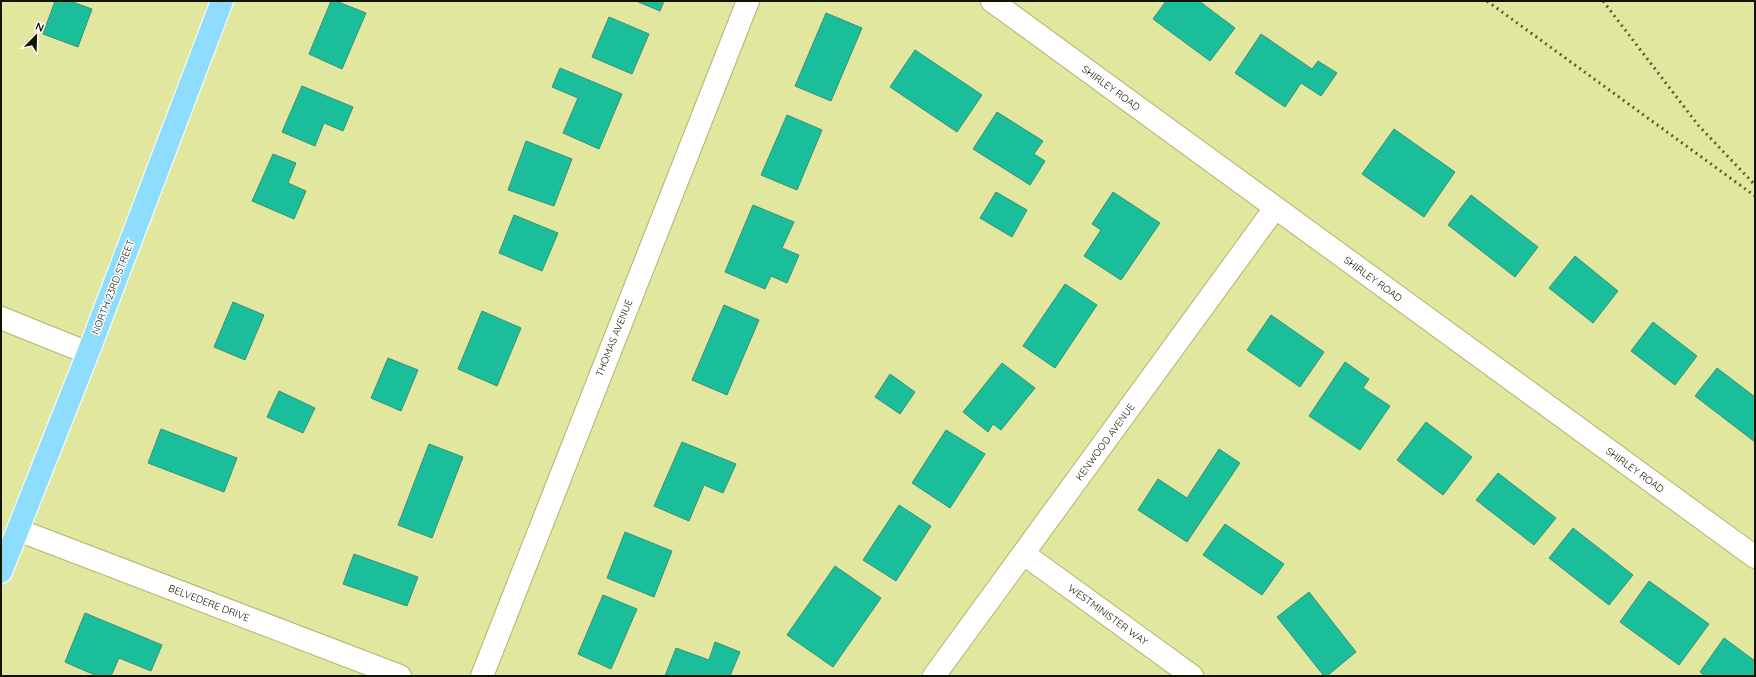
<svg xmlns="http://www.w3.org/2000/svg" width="1756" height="677" font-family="Quicksand,sans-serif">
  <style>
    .building { fill: #1bbe9a; stroke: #389178 }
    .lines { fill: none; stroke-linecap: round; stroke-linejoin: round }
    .minor-casing { stroke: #b0b56e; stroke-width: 24 }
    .major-casing { stroke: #fff; stroke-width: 24 }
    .minor { stroke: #fff; stroke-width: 22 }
    .major { stroke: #8edcfe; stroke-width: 22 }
    .rail { stroke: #5b5e38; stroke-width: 3; stroke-dasharray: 2 4; stroke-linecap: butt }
    .labels { text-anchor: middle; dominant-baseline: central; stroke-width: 3; stroke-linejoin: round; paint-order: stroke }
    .street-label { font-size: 10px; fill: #121300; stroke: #fff }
  </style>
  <rect width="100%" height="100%" fill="#e1e79e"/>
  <!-- building -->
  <g class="building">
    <polygon points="55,1 70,1 92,9 78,47 43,34"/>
    <polygon points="331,1 336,1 366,13 342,69 309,54"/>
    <polygon points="636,1 664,1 660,11"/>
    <polygon points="1166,1 1199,1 1235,28 1210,61 1153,19"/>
    <polygon points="826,13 862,28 831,101 795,86"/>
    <polygon points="609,17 649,34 632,74 592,57"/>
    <polygon points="1261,34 1312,69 1318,61 1337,73 1321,96 1301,83 1285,107 1235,73"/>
    <polygon points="915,50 982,95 957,132 890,87"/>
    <polygon points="560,68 622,94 599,149 563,133 578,98 552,87"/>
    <polygon points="302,86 353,107 343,131 324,123 315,146 282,132"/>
    <polygon points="997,112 1043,141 1034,154 1045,161 1030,185 973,149"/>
    <polygon points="787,115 822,130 797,190 761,175"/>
    <polygon points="1394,129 1455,172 1424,217 1362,174"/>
    <polygon points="526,141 572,159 554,206 508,190"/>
    <polygon points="273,154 296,163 288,183 306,191 294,219 252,201"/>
    <polygon points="996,192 1027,210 1012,237 980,218"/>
    <polygon points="1113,192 1160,223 1121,280 1084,256 1101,230 1092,224"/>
    <polygon points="1471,195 1538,247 1515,277 1448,225"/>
    <polygon points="753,205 794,222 782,248 799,255 787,283 771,276 765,289 725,272"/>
    <polygon points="514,215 558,233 542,271 499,253"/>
    <polygon points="1575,256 1618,291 1593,323 1549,288"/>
    <polygon points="1065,284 1097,305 1055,368 1023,346"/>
    <polygon points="233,302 264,315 245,360 214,347"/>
    <polygon points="724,305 759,320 727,395 692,380"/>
    <polygon points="482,311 521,328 497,386 458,369"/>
    <polygon points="1271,315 1324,352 1300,387 1247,350"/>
    <polygon points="1653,322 1697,356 1675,385 1631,351"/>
    <polygon points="388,358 418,370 401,411 371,398"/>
    <polygon points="1345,362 1369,379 1363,388 1390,406 1360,450 1309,416"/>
    <polygon points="1002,363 1035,388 1001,430 993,424 988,432 963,412"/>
    <polygon points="1717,368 1755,397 1755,442 1695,396"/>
    <polygon points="890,374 915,392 900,414 875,397"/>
    <polygon points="279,391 315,408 303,433 267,417"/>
    <polygon points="1426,422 1472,457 1443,495 1397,460"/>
    <polygon points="161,429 237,458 224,492 148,463"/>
    <polygon points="946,430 985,454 950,508 912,483"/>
    <polygon points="682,442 736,464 723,493 704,485 689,521 654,506"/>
    <polygon points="429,444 463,457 432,538 398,525"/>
    <polygon points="1219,449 1240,463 1187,542 1138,510 1158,479 1187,498"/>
    <polygon points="1498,473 1556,518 1534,545 1476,500"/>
    <polygon points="899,505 931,526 896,581 863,560"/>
    <polygon points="1225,524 1284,564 1262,595 1203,555"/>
    <polygon points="1573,528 1633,575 1609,605 1549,558"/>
    <polygon points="625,532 672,551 654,597 607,578"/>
    <polygon points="354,554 418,577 407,606 343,584"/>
    <polygon points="835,566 881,598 833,667 787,635"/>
    <polygon points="1649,581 1709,624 1679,665 1620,622"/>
    <polygon points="1309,592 1356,652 1327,676 1324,676 1277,617"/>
    <polygon points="603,595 637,609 611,669 578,654"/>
    <polygon points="85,613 162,645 151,671 119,658 111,676 97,676 65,662"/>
    <polygon points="1724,638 1755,661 1755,676 1705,676 1700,672"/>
    <polygon points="715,642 740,652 730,676 665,676 676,648 709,660"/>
  </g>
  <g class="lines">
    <defs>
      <g id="minor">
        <polyline points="992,1 1755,557"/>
        <polyline points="1,318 88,353"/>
        <polyline points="18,530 400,676"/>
        <polyline points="1024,554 1192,676"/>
        <polyline points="482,676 748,1"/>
        <polyline points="934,676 1275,208"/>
      </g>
      <polyline id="major" points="1,572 88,353 222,1"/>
    </defs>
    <!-- minor casing -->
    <use href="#minor" class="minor-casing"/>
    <!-- major casing -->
    <use href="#major" class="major-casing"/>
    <!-- minor -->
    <use href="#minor" class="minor"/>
    <!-- major -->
    <use href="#major" class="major"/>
    <!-- rail -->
    <g class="rail">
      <polyline points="1487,1 1755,196"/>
      <polyline points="1603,1 1698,125 1755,185"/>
    </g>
  </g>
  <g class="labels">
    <!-- street labels -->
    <g class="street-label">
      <text transform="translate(1111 88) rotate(36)">SHIRLEY ROAD</text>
      <text transform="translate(1373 279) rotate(36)">SHIRLEY ROAD</text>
      <text transform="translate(113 287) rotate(-69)">NORTH 23RD STREET</text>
      <text transform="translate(614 338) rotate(-68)">THOMAS AVENUE</text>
      <text transform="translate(1105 442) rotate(-54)">KENWOOD AVENUE</text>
      <text transform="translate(1635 470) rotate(36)">SHIRLEY ROAD</text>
      <text transform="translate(209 603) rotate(21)">BELVEDERE DRIVE</text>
      <text transform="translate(1108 615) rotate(36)">WESTMINISTER WAY</text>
    </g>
  </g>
  <!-- border -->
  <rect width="1756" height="677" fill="none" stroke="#121300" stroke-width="4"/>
  <!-- north arrow -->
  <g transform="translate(36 36) rotate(23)" stroke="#ffffff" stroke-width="3" paint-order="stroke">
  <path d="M0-3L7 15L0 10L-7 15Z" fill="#121300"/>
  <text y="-6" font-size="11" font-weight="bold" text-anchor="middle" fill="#121300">N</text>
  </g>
</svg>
